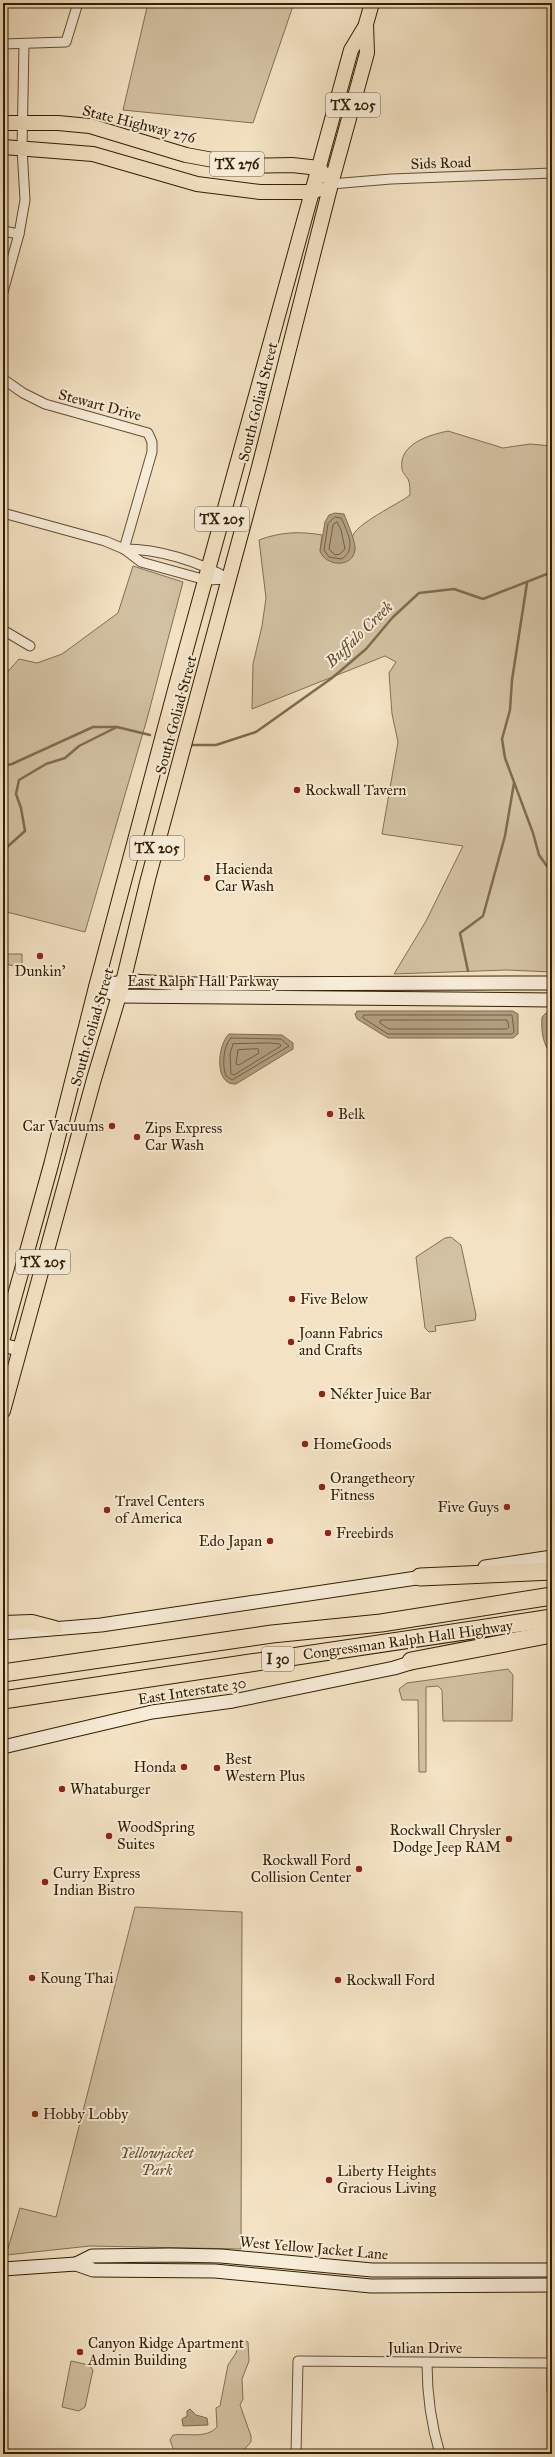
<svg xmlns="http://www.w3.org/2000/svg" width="555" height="2457" font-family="'IM FELL Great Primer',serif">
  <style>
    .green { fill: #d2c1a2; stroke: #827052 }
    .water { fill: #b29f81; stroke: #7f6b4e }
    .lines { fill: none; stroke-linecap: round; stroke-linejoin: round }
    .shore { stroke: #725e42; stroke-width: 1 }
    .stream { stroke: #7f6b4e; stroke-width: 2.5 }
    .street-casing { stroke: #634f32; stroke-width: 11 }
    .secondary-casing { stroke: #331e02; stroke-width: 15 }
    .primary-casing { stroke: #331e02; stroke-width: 16 }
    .highway-casing { stroke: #331e02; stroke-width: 19 }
    .street { stroke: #f7ecd8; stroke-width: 9 }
    .secondary { stroke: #f7ecd8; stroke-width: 13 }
    .primary { stroke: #f3e2c3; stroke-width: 14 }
    .highway { stroke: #f3e2c3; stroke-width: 17 }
    .poi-dot { fill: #8f2418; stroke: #f7ecd8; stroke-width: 1.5 }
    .labels { text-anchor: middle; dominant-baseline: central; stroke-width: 4; stroke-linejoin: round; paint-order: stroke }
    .shield { fill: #f7ecd8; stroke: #6e5c42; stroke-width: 1 }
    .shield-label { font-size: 14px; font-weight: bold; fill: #331e02 }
    .street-label { font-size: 15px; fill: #331e02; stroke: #f7ecd8 }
    .poi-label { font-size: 15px; fill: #331e02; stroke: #f7ecd8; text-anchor: start }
    .park-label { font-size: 15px; font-style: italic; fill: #634f32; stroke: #f7ecd8 }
    .water-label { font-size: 16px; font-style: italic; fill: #5f4b2e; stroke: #f7ecd8 }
  </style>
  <rect width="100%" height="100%" fill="#f3e2c3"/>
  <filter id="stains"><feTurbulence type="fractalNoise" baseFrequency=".005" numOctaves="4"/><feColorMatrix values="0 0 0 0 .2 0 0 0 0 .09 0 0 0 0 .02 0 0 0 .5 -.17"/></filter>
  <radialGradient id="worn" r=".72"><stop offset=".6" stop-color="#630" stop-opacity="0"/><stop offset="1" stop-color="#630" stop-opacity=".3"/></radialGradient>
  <!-- green -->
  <g class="green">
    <polygon points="148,3 294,3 253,123 123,110"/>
    <path d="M448 431 503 448 530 444 552 446V972L506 970 394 974 426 921 463 846 382 834 398 742 392 714 389 673 396 662 385 656 252 709 253 664 262 626 266 598 259 540C280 532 300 531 322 535L320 551 355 550C354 546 352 541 352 538 354 524 399 504 410 495 410 490 410 483 408 479 406 476 402 472 402 469 398 444 429 435 448 431Z"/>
    <polygon points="133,566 183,582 147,719 85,932 3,911 3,677 19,659 37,663 62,654 118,613"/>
    <polygon points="4,954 22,954 22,967 9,965 5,960"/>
    <polygon points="451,1237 461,1245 476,1315 475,1320 435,1326 436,1331 429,1332 425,1328 416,1257 445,1238"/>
    <polygon points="508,1669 513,1675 512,1721 443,1721 442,1690 438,1686 426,1687 426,1772 419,1772 418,1700 402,1700 399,1689 407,1683"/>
    <polygon points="135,1907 242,1912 241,2249 90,2246 6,2255 20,2208 56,2217"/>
    <path d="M243 2340 248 2342 249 2361 242 2379 243 2399 240 2405 251 2436V2442L240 2454H175L170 2440 173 2435C188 2433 206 2439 217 2427L216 2408 220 2406 228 2365 236 2353 239 2342Z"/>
    <polygon points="71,2361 89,2365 93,2370 85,2407 79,2411 62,2407"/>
  </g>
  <!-- water -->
  <g class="water">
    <path d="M335 513 344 514C347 522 356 542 355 550 352 569 325 566 320 551L325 522 329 515Z"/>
    <polygon points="357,1011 513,1011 518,1014 518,1034 513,1038 388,1038 357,1019 355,1014"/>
    <path d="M552 1012V1057C543 1043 541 1034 542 1017L546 1013Z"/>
    <path d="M229 1034 282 1035 293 1043V1049L236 1084C214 1086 217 1045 229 1034Z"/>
    <polygon points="190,2409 196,2415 207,2418 208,2425 183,2426 182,2419 187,2416 187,2411"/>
  </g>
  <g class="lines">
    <!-- shore -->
    <g class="shore">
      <path d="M335 517 341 518C348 532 357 551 341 559L329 557 324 550 328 524Z"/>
      <polygon points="337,522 341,530 345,549 340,554 335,555 329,549 333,525"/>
      <polygon points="364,1015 512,1015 514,1032 512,1034 388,1034 363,1018"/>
      <polygon points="381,1020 507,1020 509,1027 507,1029 389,1029 380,1023"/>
      <path d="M231 1038 281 1039 289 1046 232 1080 226 1076C222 1066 223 1046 231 1038Z"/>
      <polygon points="269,1043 280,1044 281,1046 234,1075 231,1074 230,1054 233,1044"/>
      <polygon points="258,1049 259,1053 239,1065 236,1064 238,1050"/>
    </g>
    <!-- stream -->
    <g class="stream">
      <polyline points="527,583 512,680 510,710 502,739 505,758 533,833 539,855 549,869 552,869"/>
      <polyline points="190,745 216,745 256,732 332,678 366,649 393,617 419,593 454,589 483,599 552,572"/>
      <polyline points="3,766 12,764 93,727 117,727 150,735"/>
      <polyline points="3,847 6,848 25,831 21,808 16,794 19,780 46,764 65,758 79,746 117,727"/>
      <polyline points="468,971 460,933 483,916 505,836 514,783"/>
    </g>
    <defs>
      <g id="street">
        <polyline points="3,44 66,42 78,3"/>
        <polyline points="331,184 391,179 552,173"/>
        <polyline points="3,231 19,234"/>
        <polyline points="3,292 19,234 25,200 22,148 24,44"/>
        <polyline points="3,379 23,393 45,404 148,433 152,442 152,452 124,549"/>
        <polyline points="3,513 105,541 124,549 141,562 206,580 229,579"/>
        <path d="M124 549C159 549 198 561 229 579"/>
        <polyline points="3,630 30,646"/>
        <polyline points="552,2282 552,2390"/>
        <path d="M427 2363C427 2394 431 2424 440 2454"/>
        <polyline points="296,2454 298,2361 552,2363"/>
      </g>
      <g id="secondary">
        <polyline points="96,986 132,981 186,984 552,983"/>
        <polyline points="96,987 119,996 552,1000"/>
        <polyline points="3,1345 18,1349"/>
        <polyline points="485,1567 552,1557"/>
        <polyline points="3,1633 101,1625 430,1576"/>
        <polyline points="3,1747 152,1712 233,1701 394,1668 420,1660"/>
        <polyline points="76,2264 92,2256 170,2255 221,2256 372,2270 552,2270"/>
        <polyline points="3,2269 76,2264 93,2270 215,2271 371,2286 552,2285"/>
      </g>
      <g id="primary">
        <polyline points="3,123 58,123 90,126 186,155 246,166 292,165 319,168 325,176"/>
        <polyline points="3,147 93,154 197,184 260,192 312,192 320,189"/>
        <polyline points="3,1338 51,1165 96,987 176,686 334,112 351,50 366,25"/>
        <polyline points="3,1411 94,1079 123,982 148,879 259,467 331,184 367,53 366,24 372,3"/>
        <polyline points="3,1623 32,1622 55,1628"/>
      </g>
      <g id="highway">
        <polyline points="420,1577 552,1571"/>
        <polyline points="411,1661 552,1634"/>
        <polyline points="3,1673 272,1634 381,1623 552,1596"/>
        <polyline points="3,1700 552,1618"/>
      </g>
    </defs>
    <!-- street casing -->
    <use href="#street" class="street-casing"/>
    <!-- secondary casing -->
    <use href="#secondary" class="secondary-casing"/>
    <!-- primary casing -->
    <use href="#primary" class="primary-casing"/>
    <!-- highway casing -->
    <use href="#highway" class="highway-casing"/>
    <!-- street -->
    <use href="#street" class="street"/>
    <!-- secondary -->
    <use href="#secondary" class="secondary"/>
    <!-- primary -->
    <use href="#primary" class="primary"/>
    <!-- highway -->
    <use href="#highway" class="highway"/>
  </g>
  <!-- markers -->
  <g class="poi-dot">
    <circle cx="297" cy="790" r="4"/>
    <circle cx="207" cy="878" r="4"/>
    <circle cx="40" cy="956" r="4"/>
    <circle cx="330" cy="1114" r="4"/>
    <circle cx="112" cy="1126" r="4"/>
    <circle cx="137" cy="1137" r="4"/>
    <circle cx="292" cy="1299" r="4"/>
    <circle cx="291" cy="1342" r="4"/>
    <circle cx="322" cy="1394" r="4"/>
    <circle cx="305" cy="1444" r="4"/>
    <circle cx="322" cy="1487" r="4"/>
    <circle cx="507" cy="1507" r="4"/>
    <circle cx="107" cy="1510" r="4"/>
    <circle cx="328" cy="1533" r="4"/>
    <circle cx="270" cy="1541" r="4"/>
    <circle cx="184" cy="1767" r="4"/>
    <circle cx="217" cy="1768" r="4"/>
    <circle cx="62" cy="1789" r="4"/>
    <circle cx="109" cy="1836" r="4"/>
    <circle cx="509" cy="1839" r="4"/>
    <circle cx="359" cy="1869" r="4"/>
    <circle cx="45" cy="1882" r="4"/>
    <circle cx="32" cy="1978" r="4"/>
    <circle cx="338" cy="1980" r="4"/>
    <circle cx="35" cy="2114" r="4"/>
    <circle cx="329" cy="2180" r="4"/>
    <circle cx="80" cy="2352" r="4"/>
  </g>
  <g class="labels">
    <!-- shield labels -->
    <g class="shield">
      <rect x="326" y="93" width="54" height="24" rx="3"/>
      <rect x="210" y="152" width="54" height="24" rx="3"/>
      <rect x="195" y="507" width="54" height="24" rx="3"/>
      <rect x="130" y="836" width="54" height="24" rx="3"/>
      <rect x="16" y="1250" width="54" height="24" rx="3"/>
      <rect x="262" y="1647" width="32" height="24" rx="3"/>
    </g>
    <g class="shield-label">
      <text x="353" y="105">TX 205</text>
      <text x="237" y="164">TX 276</text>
      <text x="222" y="519">TX 205</text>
      <text x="157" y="848">TX 205</text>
      <text x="43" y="1262">TX 205</text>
      <text x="278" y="1659">I 30</text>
    </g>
    <!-- street labels -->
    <g class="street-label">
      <text transform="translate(139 124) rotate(14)">State Highway 276</text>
      <text transform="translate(441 163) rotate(-2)">Sids Road</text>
      <text transform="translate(258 402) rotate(-76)">South Goliad Street</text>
      <text transform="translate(100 405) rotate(15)">Stewart Drive</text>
      <text transform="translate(176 715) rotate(-75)">South Goliad Street</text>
      <text x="203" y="981">East Ralph Hall Parkway</text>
      <text transform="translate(92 1027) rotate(-74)">South Goliad Street</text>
      <text transform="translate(408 1640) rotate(-8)">Congressman Ralph Hall Highway</text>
      <text transform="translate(192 1691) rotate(-9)">East Interstate 30</text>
      <text transform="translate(314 2248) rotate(5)">West Yellow Jacket Lane</text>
      <text x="425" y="2348">Julian Drive</text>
    </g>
    <!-- poi labels -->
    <g class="poi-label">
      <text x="305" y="790">Rockwall Tavern</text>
      <text x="215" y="869">Hacienda<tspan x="215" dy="17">Car Wash</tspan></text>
      <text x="40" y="971" text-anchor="middle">Dunkin'</text>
      <text x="338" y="1114">Belk</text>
      <text x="104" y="1126" text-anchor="end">Car Vacuums</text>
      <text x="145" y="1128">Zips Express<tspan x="145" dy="17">Car Wash</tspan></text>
      <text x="300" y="1299">Five Below</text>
      <text x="299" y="1333">Joann Fabrics<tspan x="299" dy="17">and Crafts</tspan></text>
      <text x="330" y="1394">Nékter Juice Bar</text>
      <text x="313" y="1444">HomeGoods</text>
      <text x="330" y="1478">Orangetheory<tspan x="330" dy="17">Fitness</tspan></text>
      <text x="115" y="1501">Travel Centers<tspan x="115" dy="17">of America</tspan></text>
      <text x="499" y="1507" text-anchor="end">Five Guys</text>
      <text x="336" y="1533">Freebirds</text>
      <text x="262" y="1541" text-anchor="end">Edo Japan</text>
      <text x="225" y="1759">Best<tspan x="225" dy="17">Western Plus</tspan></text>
      <text x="176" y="1767" text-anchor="end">Honda</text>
      <text x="70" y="1789">Whataburger</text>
      <text x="117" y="1827">WoodSpring<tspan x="117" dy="17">Suites</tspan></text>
      <text x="501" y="1830" text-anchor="end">Rockwall Chrysler<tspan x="501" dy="17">Dodge Jeep RAM</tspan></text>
      <text x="351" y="1860" text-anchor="end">Rockwall Ford<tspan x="351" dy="17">Collision Center</tspan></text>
      <text x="53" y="1873">Curry Express<tspan x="53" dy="17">Indian Bistro</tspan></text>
      <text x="40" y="1978">Koung Thai</text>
      <text x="346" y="1980">Rockwall Ford</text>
      <text x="43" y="2114">Hobby Lobby</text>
      <text x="337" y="2171">Liberty Heights<tspan x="337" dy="17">Gracious Living</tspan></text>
      <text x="88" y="2343">Canyon Ridge Apartment<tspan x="88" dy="17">Admin Building</tspan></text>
    </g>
    <!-- park labels -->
    <g class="park-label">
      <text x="157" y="2153">Yellowjacket<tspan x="157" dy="17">Park</tspan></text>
    </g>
    <!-- water labels -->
    <g class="water-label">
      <text transform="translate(359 634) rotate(-44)">Buffalo Creek</text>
    </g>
  </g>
  <!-- margin -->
  <rect width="555" height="2457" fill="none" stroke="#f3e2c3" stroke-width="16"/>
  <rect x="4" y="4" width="547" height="2449" fill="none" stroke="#331e02" stroke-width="2"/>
  <rect x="8" y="8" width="539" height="2441" fill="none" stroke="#331e02"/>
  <rect width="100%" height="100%" filter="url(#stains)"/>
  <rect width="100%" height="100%" fill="url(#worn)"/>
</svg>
